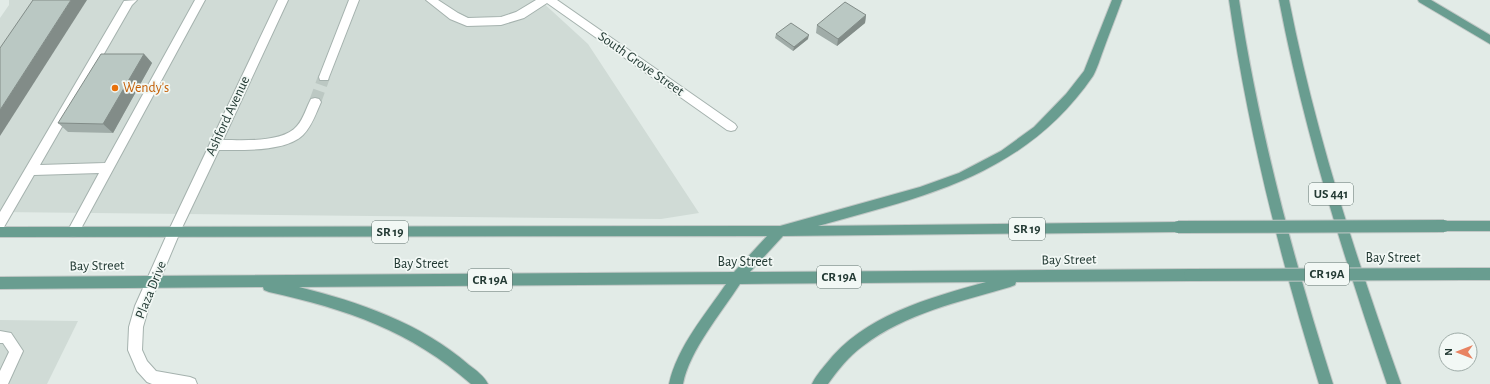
<svg xmlns="http://www.w3.org/2000/svg" width="1490" height="384" font-family="'Alegreya Sans',sans-serif">
  <style>
    .built { fill: #d0dbd6 }
    .lines { fill: none; stroke-linecap: round; stroke-linejoin: round }
    .minor-tunnel { stroke: #bcc8c3; stroke-width: 12; stroke-dasharray: 12 6; stroke-linecap: butt }
    .minor-casing { stroke: #a5b2ae; stroke-width: 2 }
    .major-casing { stroke: #c1c8c6; stroke-width: 2 }
    .minor { fill: #fff; fill-rule: evenodd }
    .major { fill: #699d90; fill-rule: evenodd }
    .major-bridge-casing { stroke: #c1c8c6; stroke-width: 14; stroke-linecap: butt }
    .major-bridge { stroke: #699d90; stroke-width: 12 }
    .wall { fill: #a0aca8 }
    .shaded-wall { fill: #828c88 }
    .building { fill: #bac8c3; stroke: #828c88 }
    .food-dot { fill: #e8710a; stroke: #f2f8f5; stroke-width: 1.5 }
    .labels { text-anchor: middle; dominant-baseline: central; stroke-width: 3.5; stroke-linejoin: round; paint-order: stroke }
    .shield { fill: #f2f8f5; stroke: #61736e; stroke-width: 1 }
    .shield-label { font-size: 13px; font-weight: bold; fill: #233a34 }
    .street-label { font-size: 14px; fill: #233a34; stroke: #f2f8f5 }
    .food-label { font-size: 14px; fill: #c56008; stroke: #f2f8f5; text-anchor: start }
  </style>
  <rect width="100%" height="100%" fill="#e2ebe7"/>
  <!-- built -->
  <g class="built">
    <polygon points="9,0 540,0 588,44 699,213 661,219 0,212 0,18 9,5"/>
    <polygon points="0,320 78,321 47,384 0,384"/>
  </g>
  <g class="lines">
    <!-- minor-tunnel -->
    <polyline class="minor-tunnel" points="315,102 324,77"/>
    <defs>
      <g id="minor">
        <polygon points="137,0 132,5 40,165 105,163 195,0 205,0 77,236 73,237 69,236 67,232 99,173 34,175 4,227 0,228 0,212 124,1"/>
        <path d="M278 0H288L223 140C243 140 283 143 297 126 304 118 306 108 311 99L315 98 319 99 321 102C316 113 312 126 303 135 286 152 241 150 219 150L180 232 149 306 143 327 142 350 147 361 156 371 190 377 195 379 197 384H152L147 382 137 371 128 350 129 327 135 306 168 232Z"/>
        <polygon points="349,0 359,0 329,77 328,80 320,80 319,77"/>
        <polygon points="426,0 438,0 458,13 468,18 501,17 516,12 536,0 557,0 735,124 737,127 735,130 731,131 727,130 547,3 524,18 501,25 467,26 450,19"/>
        <polygon points="0,331 11,333 23,351 8,384 0,384 0,371 9,352 3,343 0,343"/>
      </g>
      <g id="major">
        <path d="M1112 0H1122C1116 17 1109 34 1103 51 1100 59 1097 69 1093 76 1025 175 926 196 818 226L1178 222 1182 223 1184 227 1182 231 1178 232 783 236 750 272 1190 269 1195 271 1196 275 1195 279 1190 281 1016 282 1015 285 1010 287C959 302 906 313 863 346 849 356 838 370 828 384H812C815 377 821 370 826 364 864 315 929 298 986 282L740 284C722 312 689 351 683 384H669C677 347 705 315 726 284L299 287C359 302 421 323 469 365 476 370 484 376 488 384H471C411 331 346 309 269 292L264 290 263 287 0 289V277L734 272 767 236 0 237V227L780 226 920 187 959 173 1001 151 1034 127 1066 94 1084 71Z"/>
        <path d="M1229 0H1239C1259 131 1293 258 1333 384H1319C1280 258 1248 131 1229 0Z"/>
        <path d="M1279 0H1289C1315 132 1356 258 1401 384H1387C1344 258 1304 131 1279 0Z"/>
        <polygon points="1418,0 1431,0 1490,35 1490,44 1419,2"/>
        <polygon points="1444,221 1490,221 1490,231 1444,231 1440,230 1438,226 1440,222"/>
        <polygon points="1465,268 1490,268 1490,280 1465,280 1460,278 1459,274 1460,270"/>
      </g>
    </defs>
    <!-- minor casing -->
    <use href="#minor" class="minor-casing"/>
    <!-- major casing -->
    <use href="#major" class="major-casing"/>
    <!-- minor -->
    <use href="#minor" class="minor"/>
    <!-- major -->
    <use href="#major" class="major"/>
    <defs>
      <g id="major-bridge">
        <polyline points="1178,227 1444,226"/>
        <polyline points="1190,275 1465,274"/>
      </g>
    </defs>
    <!-- major-bridge casing -->
    <use href="#major-bridge" class="major-bridge-casing"/>
    <!-- major-bridge -->
    <use href="#major-bridge" class="major-bridge"/>
  </g>
  <!-- wall -->
  <g class="wall">
    <polygon points="866,15 865,23 837,46 816,33 817,25"/>
    <polygon points="776,34 808,39 793,51 775,38"/>
    <polygon points="144,54 152,63 113,133 68,132 58,123"/>
  </g>
  <!-- shaded-wall -->
  <g class="shaded-wall">
    <polygon points="71,0 87,0 0,136 0,110"/>
    <polygon points="866,15 865,23 837,46 838,39"/>
    <polygon points="809,35 808,39 793,51 794,47"/>
    <polygon points="144,54 152,63 113,133 103,124"/>
  </g>
  <!-- building -->
  <g class="building">
    <polygon points="33,0 71,0 0,110 0,48"/>
    <polygon points="845,2 866,15 838,39 817,25"/>
    <polygon points="791,23 809,35 794,47 776,34"/>
    <polygon points="101,54 144,54 103,124 58,123"/>
  </g>
  <!-- markers -->
  <circle class="food-dot" cx="115" cy="88" r="4"/>
  <g class="labels">
    <!-- shield labels -->
    <g class="shield">
      <rect x="1309" y="183" width="44" height="22" rx="3"/>
      <rect x="1009" y="218" width="36" height="22" rx="3"/>
      <rect x="372" y="221" width="36" height="22" rx="3"/>
      <rect x="1305" y="263" width="44" height="22" rx="3"/>
      <rect x="817" y="266" width="44" height="22" rx="3"/>
      <rect x="468" y="269" width="44" height="22" rx="3"/>
    </g>
    <g class="shield-label">
      <text x="1331" y="194">US 441</text>
      <text x="1027" y="229">SR 19</text>
      <text x="390" y="232">SR 19</text>
      <text x="1327" y="274">CR 19A</text>
      <text x="839" y="277">CR 19A</text>
      <text x="490" y="280">CR 19A</text>
    </g>
    <!-- street labels -->
    <g class="street-label">
      <text transform="translate(641 64) rotate(35)">South Grove Street</text>
      <text transform="translate(228 116) rotate(-65)">Ashford Avenue</text>
      <text x="1393" y="258">Bay Street</text>
      <text transform="translate(1069 260) rotate(-1)">Bay Street</text>
      <text x="745" y="262">Bay Street</text>
      <text x="421" y="264">Bay Street</text>
      <text transform="translate(97 266) rotate(-1)">Bay Street</text>
      <text transform="translate(151 290) rotate(-68)">Plaza Drive</text>
    </g>
    <!-- food labels -->
    <g class="food-label">
      <text x="123" y="88">Wendy's</text>
    </g>
  </g>
  <!-- north arrow -->
  <g transform="translate(1458 352) rotate(270)"><circle r="19" fill="#f2f8f5" stroke="#9faca8"/>
  <path d="M0-3L7 15L0 10L-7 15Z" fill="#e88362"/>
  <text y="-6" font-size="11" font-weight="bold" text-anchor="middle" fill="#233a34">N</text>
  </g>
</svg>
